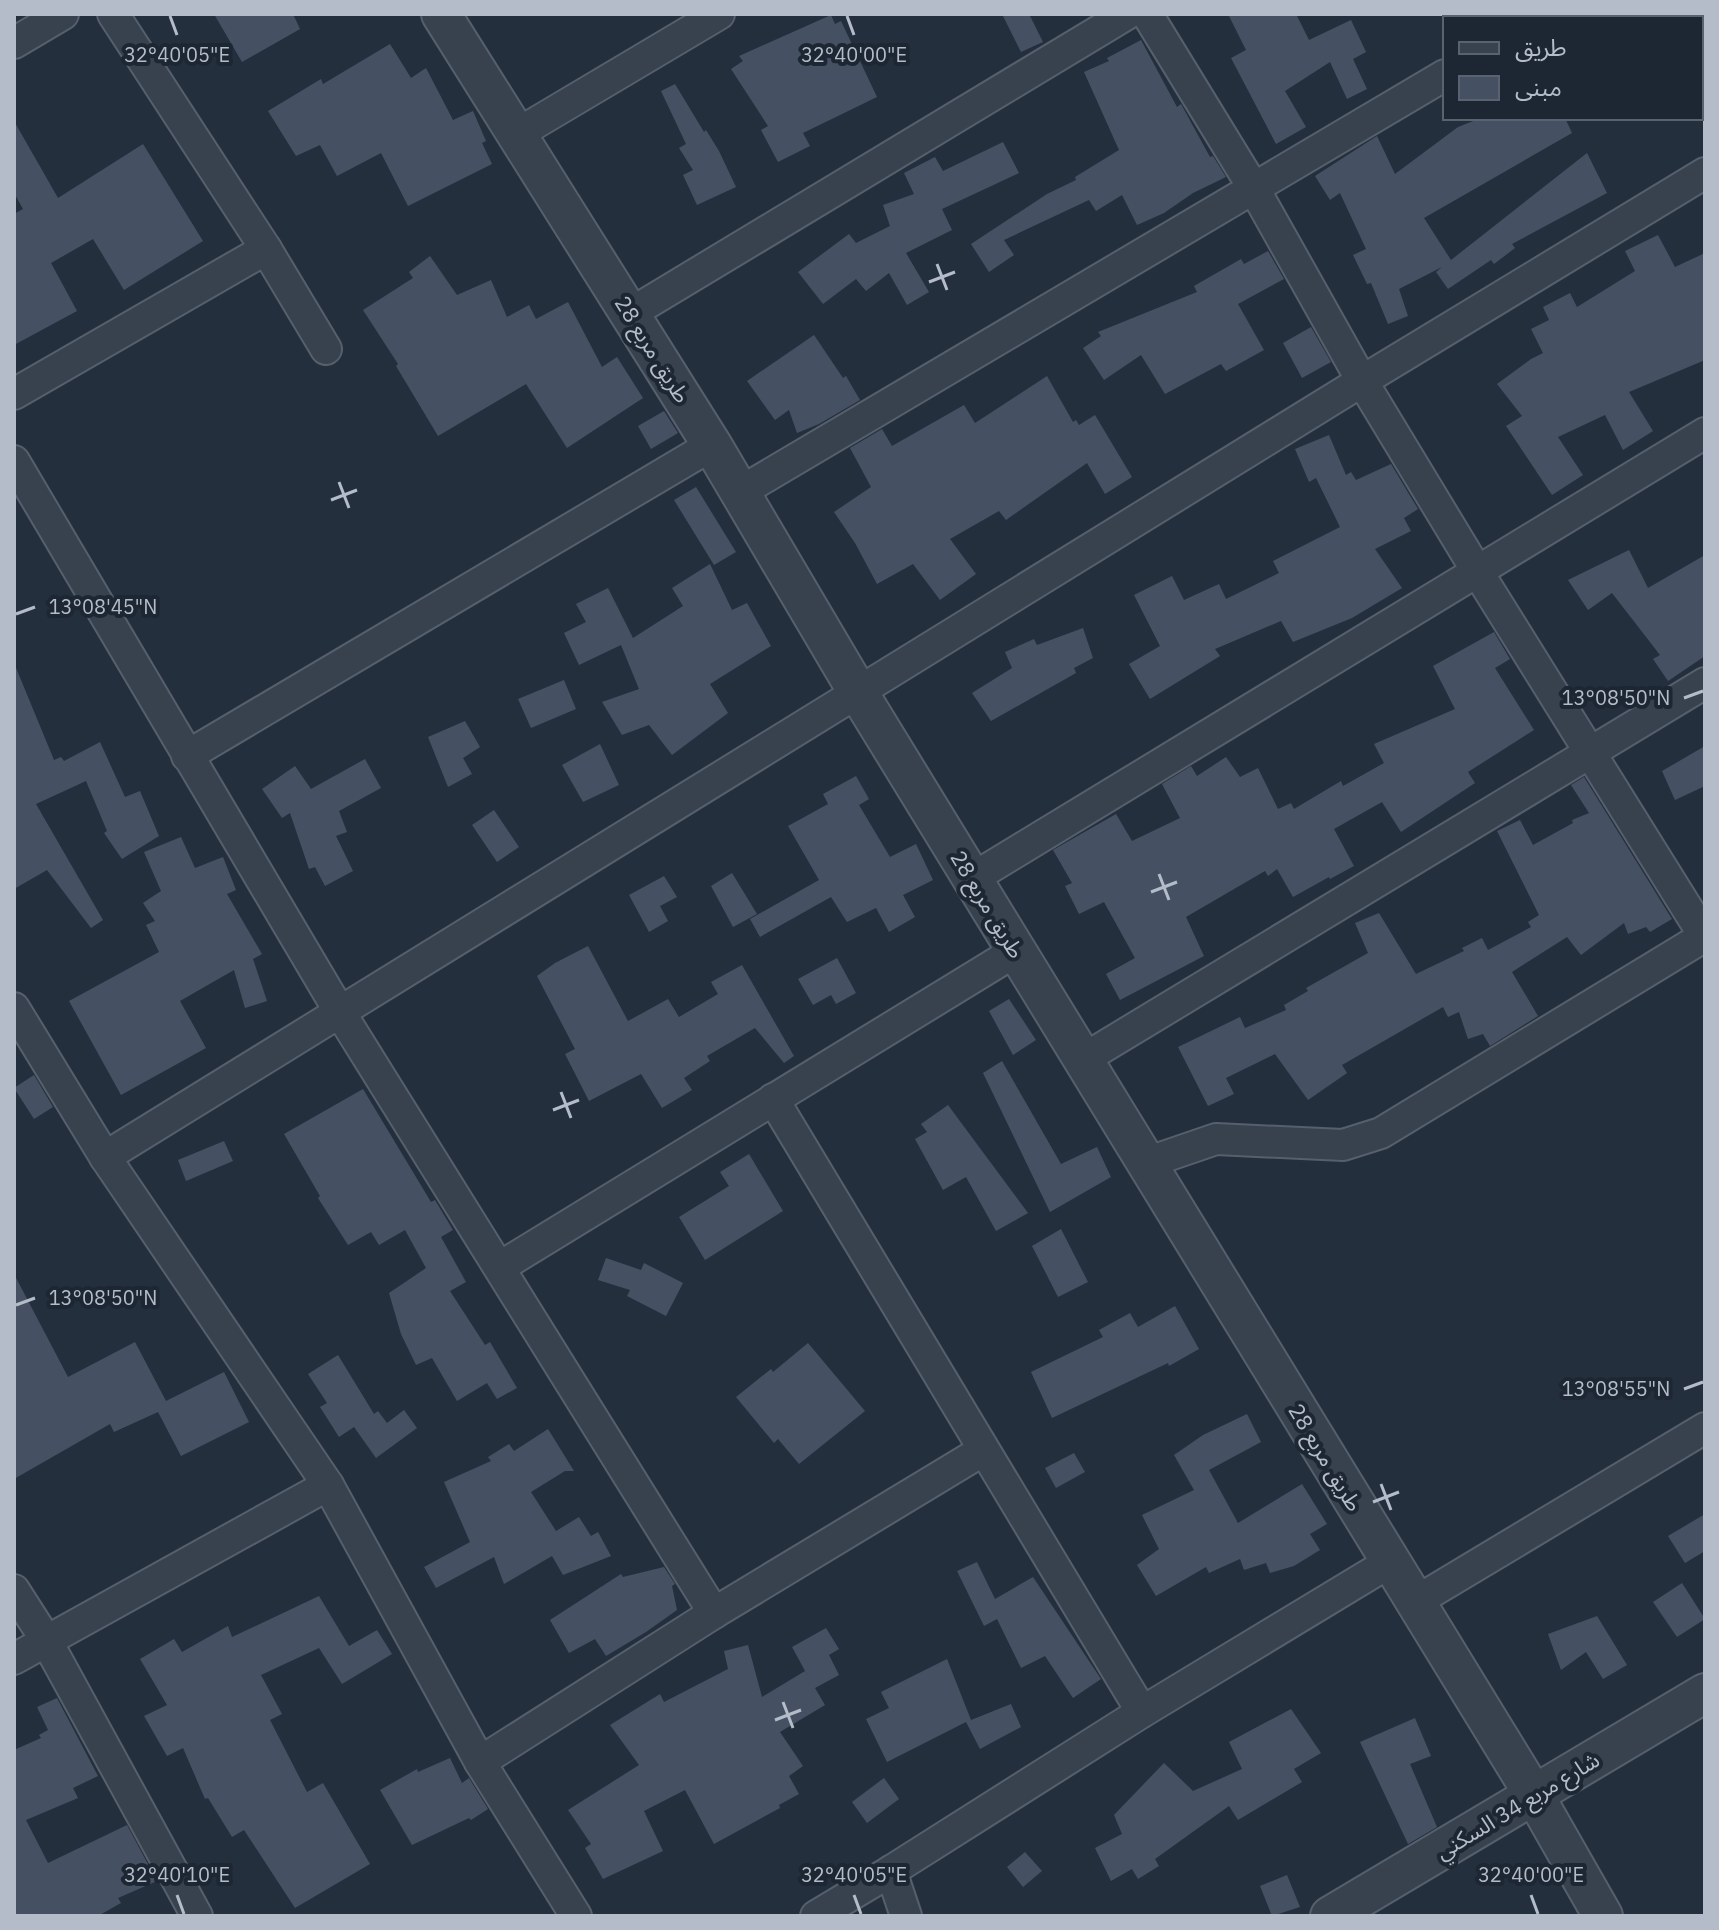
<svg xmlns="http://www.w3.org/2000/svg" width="1719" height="1930" font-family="'IBM Plex Sans','Noto Sans Arabic',sans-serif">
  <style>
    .building { fill: #455162 }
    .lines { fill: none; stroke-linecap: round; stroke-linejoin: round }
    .minor-casing { stroke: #565f6c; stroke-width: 34 }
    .tertiary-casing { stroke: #565f6c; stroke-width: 42 }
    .minor { stroke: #38414e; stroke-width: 30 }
    .tertiary { stroke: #38414e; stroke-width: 38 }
    .ticks { fill: none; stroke: #b4bcc9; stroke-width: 3 }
    .labels { text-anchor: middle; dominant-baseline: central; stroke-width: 8; stroke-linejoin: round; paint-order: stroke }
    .street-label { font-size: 22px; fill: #b4bcc9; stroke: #1d2633 }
    .ticks-label { font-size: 20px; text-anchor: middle; fill: #b4bcc9; stroke: #1d2633; stroke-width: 8; stroke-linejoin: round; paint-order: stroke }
  </style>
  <rect width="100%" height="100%" fill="#242f3e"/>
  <!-- building -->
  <g class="building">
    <polygon points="214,14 293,14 300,29 242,62"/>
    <polygon points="1002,14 1029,14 1043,42 1021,52"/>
    <polygon points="1228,14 1296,14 1309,40 1351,20 1366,52 1353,59 1367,89 1347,99 1330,62 1285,91 1306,127 1276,144 1231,58 1246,50"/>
    <polygon points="831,15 835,24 841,21 877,97 803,133 810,146 778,162 761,130 768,126 731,69 743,61 739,56"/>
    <polygon points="1141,40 1177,107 1181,104 1210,157 1213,156 1226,177 1193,193 1164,213 1137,225 1122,195 1096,211 1089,200 1004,240 1014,255 989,272 971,244 1047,194 1076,180 1075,177 1119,150 1084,72 1109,61 1107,58"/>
    <polygon points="390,44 411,78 426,68 453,120 473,111 486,141 482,143 492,164 408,206 381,153 337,176 320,145 296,156 268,111 321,79 323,84"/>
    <polygon points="675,84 704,132 706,130 719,151 736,187 697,205 683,175 693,170 679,148 686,144 661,91"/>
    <polygon points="1481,118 1565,118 1572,133 1424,218 1451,260 1587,153 1607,193 1512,244 1515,248 1494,264 1491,260 1448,289 1436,272 1442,267 1399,289 1408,316 1388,324 1371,283 1367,284 1353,255 1366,249 1340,193 1330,200 1315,176 1377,136 1395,174 1458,127"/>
    <polygon points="14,121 58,198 143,144 203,241 124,290 93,239 51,263 77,311 14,345 14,214 23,209 14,193"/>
    <polygon points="1003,142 1019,173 942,209 952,230 906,253 929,292 907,305 889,273 866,291 856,279 823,304 798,272 849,234 856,243 890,226 883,205 914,194 904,173 935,157 943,171"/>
    <polygon points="1658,235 1675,267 1705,253 1705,360 1629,392 1653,431 1623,450 1605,415 1558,437 1583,475 1552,495 1506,426 1522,416 1497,384 1531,359 1543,353 1531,329 1549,320 1543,307 1570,293 1577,307 1635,271 1625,251"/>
    <polygon points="1268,251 1284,279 1238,304 1264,350 1226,371 1221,364 1165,394 1141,355 1104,380 1083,348 1101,336 1098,332 1197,292 1194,286 1241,259 1244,264"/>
    <polygon points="430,256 457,295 491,280 507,317 529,305 536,319 568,302 602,367 617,357 643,398 567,448 526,384 438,436 396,366 398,364 363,310 413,278 409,272"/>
    <polygon points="1311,327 1331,362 1302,378 1283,343"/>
    <polygon points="814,335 843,378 846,376 860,400 819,424 797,433 789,410 775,420 747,381"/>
    <polygon points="1047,376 1073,422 1076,420 1079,425 1095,415 1132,477 1105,494 1087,463 1006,520 999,511 950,539 976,574 940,600 913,564 877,584 855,543 834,512 871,487 850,448 882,429 892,446 964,405 975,423"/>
    <polygon points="664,411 678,433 651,449 638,426"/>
    <polygon points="1329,435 1346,475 1351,472 1356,480 1391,464 1418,509 1404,518 1411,531 1375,549 1402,588 1352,618 1293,642 1281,621 1215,649 1220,656 1150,699 1129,664 1160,646 1134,595 1172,576 1184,600 1219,584 1226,599 1279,573 1273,561 1340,527 1316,478 1309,482 1295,449"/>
    <polygon points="696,487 736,552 714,565 674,500"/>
    <polygon points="1629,550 1648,588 1705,555 1705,656 1668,681 1653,659 1660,655 1612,593 1588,610 1568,580"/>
    <polygon points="710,564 732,610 747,603 771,646 710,684 728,713 672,755 649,725 622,735 602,702 639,689 621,645 579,665 564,633 586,622 576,604 608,588 633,638 683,606 672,588"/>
    <polygon points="1083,628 1093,658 1074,668 1076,673 991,721 972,693 1012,668 1005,652 1034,639 1037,645"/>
    <polygon points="1494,632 1510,659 1495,668 1534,730 1468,772 1475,783 1401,832 1382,802 1334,829 1354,866 1330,879 1329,877 1293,897 1277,869 1268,876 1265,871 1186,917 1204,956 1120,1000 1106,974 1135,958 1104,902 1079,914 1065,886 1072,883 1053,850 1116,814 1132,841 1180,818 1162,784 1191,766 1197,776 1226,757 1240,777 1258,768 1278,809 1291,803 1294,809 1341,781 1343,786 1384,763 1374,744 1455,709 1433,666"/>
    <polygon points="14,663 54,760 61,757 64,761 100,742 125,797 140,791 159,836 122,859 104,833 107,831 86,781 36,804 103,920 91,928 47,870 14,889"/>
    <polygon points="564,680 576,709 531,728 518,699"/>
    <polygon points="465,721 480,747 463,758 472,774 448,787 428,737"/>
    <polygon points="600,744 619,785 583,802 562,765"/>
    <polygon points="1705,746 1705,786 1675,800 1662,771"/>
    <polygon points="365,759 381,788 339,811 347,832 336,836 353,871 325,886 315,867 309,869 290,813 282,818 262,789 295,766 311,789"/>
    <polygon points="856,776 869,799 859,805 890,857 916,844 933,880 903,895 915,917 889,932 876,908 847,922 831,897 760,937 750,919 819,880 788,826 828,804 823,794"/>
    <polygon points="1584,777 1672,919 1650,932 1646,927 1628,934 1624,923 1581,955 1567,937 1512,972 1538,1016 1490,1046 1483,1034 1468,1039 1459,1012 1448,1017 1443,1007 1342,1065 1347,1073 1308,1100 1275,1054 1226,1078 1234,1094 1208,1106 1178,1047 1240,1017 1245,1028 1286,1010 1284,1005 1308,991 1306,988 1368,953 1355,923 1379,913 1416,974 1464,951 1462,948 1482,938 1488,950 1531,927 1528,922 1539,915 1497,831 1520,820 1533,845 1573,823 1572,820 1589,813 1571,785"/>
    <polygon points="494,810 519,847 497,862 472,825"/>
    <polygon points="181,837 195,868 223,857 236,890 227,894 262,954 253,959 267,1001 245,1008 234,970 180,1001 206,1048 121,1095 69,1001 159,952 146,925 155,921 143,903 161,891 144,852"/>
    <polygon points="732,873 757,914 733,927 711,886"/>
    <polygon points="664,876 677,897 660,906 668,921 649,932 629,895"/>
    <polygon points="588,946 628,1021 668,999 679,1017 718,994 711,982 742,965 794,1056 784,1063 755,1028 707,1056 710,1061 684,1078 692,1090 662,1108 641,1074 589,1101 565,1054 575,1049 537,976 555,963"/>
    <polygon points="837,958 856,993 836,1004 831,995 813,1005 798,979"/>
    <polygon points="1009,999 1036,1040 1013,1055 989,1011"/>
    <polygon points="1002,1061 1061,1164 1097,1147 1111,1177 1050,1212 983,1073"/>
    <polygon points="34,1075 53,1107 34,1119 14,1088"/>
    <polygon points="363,1089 431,1202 435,1200 453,1230 441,1237 466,1282 450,1291 485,1345 490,1342 517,1388 497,1399 487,1383 457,1401 432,1358 416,1365 401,1334 389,1293 426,1268 405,1230 379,1245 371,1232 348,1245 318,1198 320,1196 284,1134"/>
    <polygon points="948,1105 1028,1213 996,1231 966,1177 943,1190 915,1139 927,1132 921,1124"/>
    <polygon points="224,1141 233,1161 186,1181 178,1160"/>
    <polygon points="749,1154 783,1211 705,1260 679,1217 729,1186 720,1172"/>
    <polygon points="1061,1229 1088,1282 1058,1297 1032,1246"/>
    <polygon points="606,1258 641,1270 644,1263 683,1283 666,1316 627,1296 630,1290 598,1280"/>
    <polygon points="14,1274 68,1377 135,1342 166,1401 224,1372 249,1422 181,1456 158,1412 114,1432 110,1424 14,1479"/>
    <polygon points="1175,1306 1199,1349 1169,1366 1168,1363 1052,1418 1031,1372 1103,1337 1099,1330 1130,1313 1138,1327"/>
    <polygon points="808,1343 865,1411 799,1464 778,1439 774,1443 736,1397 771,1369 773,1372"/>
    <polygon points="338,1355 374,1414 378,1411 387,1423 404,1410 417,1428 376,1458 354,1427 339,1437 320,1407 327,1403 308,1374"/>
    <polygon points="1247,1414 1261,1442 1209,1470 1238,1523 1302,1484 1327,1524 1310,1534 1320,1550 1294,1566 1270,1573 1266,1563 1244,1570 1240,1559 1209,1573 1206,1567 1156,1596 1137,1565 1159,1549 1142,1515 1194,1490 1174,1455 1203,1435"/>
    <polygon points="548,1429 574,1471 565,1471 531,1492 556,1531 579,1517 591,1536 598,1532 611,1556 563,1575 552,1556 504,1584 494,1557 436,1588 424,1567 470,1542 444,1482 491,1461 488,1457 509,1444 514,1451"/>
    <polygon points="1074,1453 1085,1472 1056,1488 1045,1468"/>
    <polygon points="1705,1514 1705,1551 1685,1563 1668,1536"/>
    <polygon points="977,1562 995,1599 1033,1577 1101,1679 1073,1698 1045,1656 1021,1668 997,1619 984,1626 957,1571"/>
    <polygon points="664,1567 675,1584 672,1586 677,1610 646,1632 606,1656 595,1639 569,1653 550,1620 621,1574 623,1577"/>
    <polygon points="1682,1583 1705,1619 1677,1637 1653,1602"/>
    <polygon points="319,1596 349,1646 377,1630 392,1654 342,1684 319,1648 261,1675 282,1714 270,1720 307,1792 323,1783 370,1864 295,1908 244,1830 232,1837 208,1798 205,1799 183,1748 167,1756 144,1716 167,1705 140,1659 174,1639 182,1652 228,1626 232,1637"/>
    <polygon points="1597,1616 1627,1665 1603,1679 1586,1652 1561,1670 1548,1634"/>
    <polygon points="826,1628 839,1649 829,1655 839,1675 815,1688 825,1705 780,1732 803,1766 789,1776 799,1794 779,1805 780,1808 714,1844 685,1790 644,1811 663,1851 603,1879 585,1848 591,1844 568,1810 639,1765 610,1725 660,1694 664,1702 728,1669 724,1651 748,1645 762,1697 805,1671 810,1680 792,1647"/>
    <polygon points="947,1659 971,1720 1011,1704 1021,1727 980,1749 966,1722 887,1762 866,1719 889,1708 881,1692"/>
    <polygon points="57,1698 98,1776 73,1788 78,1798 26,1820 48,1863 127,1825 157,1881 118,1898 121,1903 98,1916 14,1916 14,1750 41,1738 39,1735 48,1730 37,1707"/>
    <polygon points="1291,1709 1321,1753 1294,1769 1302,1782 1238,1820 1229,1806 1155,1859 1159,1866 1138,1879 1132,1869 1111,1881 1095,1848 1122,1834 1114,1815 1164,1763 1193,1791 1242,1769 1229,1742"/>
    <polygon points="1415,1718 1431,1756 1410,1764 1437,1827 1408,1844 1360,1742"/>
    <polygon points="450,1758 462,1783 469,1778 488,1809 471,1820 469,1818 412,1845 380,1790 417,1769 418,1772"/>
    <polygon points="884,1778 899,1799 867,1823 852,1802"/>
    <polygon points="1025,1852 1042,1871 1023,1887 1007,1867"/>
    <polygon points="1287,1875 1300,1907 1272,1916 1260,1886"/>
  </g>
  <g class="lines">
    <defs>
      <g id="minor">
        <polyline points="113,14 266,249 326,349"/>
        <polyline points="1147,14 1253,187 1362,381 1477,571 1705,937"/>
        <polyline points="1543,18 1550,14"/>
        <polyline points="14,43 63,14"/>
        <polyline points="517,134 719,14"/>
        <polyline points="631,313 1127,14"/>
        <polyline points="14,394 266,249"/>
        <polyline points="14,461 341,1014 714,1613"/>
        <polyline points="740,492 1445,75"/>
        <polyline points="187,756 712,445"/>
        <polyline points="973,878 1705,433"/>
        <polyline points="14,1008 105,1157 328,1485 480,1762 576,1916"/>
        <polyline points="1082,1060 1705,683"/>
        <polyline points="773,1099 1142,1712"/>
        <polyline points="105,1157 1362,381 1705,173"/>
        <polyline points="1146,1163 1216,1139 1343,1145 1381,1133 1705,936"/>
        <polyline points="500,1267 1016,951"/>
        <polyline points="14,1590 46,1640 197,1916"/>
        <polyline points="1415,1602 1705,1428"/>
        <polyline points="14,1659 328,1485"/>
        <polyline points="480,1762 714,1613 982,1451"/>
        <polyline points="891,1871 906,1916"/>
        <polyline points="816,1916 891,1871 1142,1712 1390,1562"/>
      </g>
      <g id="tertiary">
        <polyline points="441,14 712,445 859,694 1534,1795 1603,1916"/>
        <polyline points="1330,1916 1705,1693"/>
      </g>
    </defs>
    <!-- minor casing -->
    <use href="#minor" class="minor-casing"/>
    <!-- tertiary casing -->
    <use href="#tertiary" class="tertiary-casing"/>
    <!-- minor -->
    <use href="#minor" class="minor"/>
    <!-- tertiary -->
    <use href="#tertiary" class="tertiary"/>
  </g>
  <!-- ticks -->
  <path class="ticks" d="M170 16 177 35M847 16 854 35M937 264 947 290M929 282 955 272M339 482 349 508M331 500 357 490M16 614 35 607M1684 698 1703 691M1159 874 1169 900M1151 892 1177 882M561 1092 571 1118M553 1110 579 1100M16 1305 35 1298M1684 1389 1703 1382M1381 1484 1391 1510M1373 1502 1399 1492M783 1702 793 1728M775 1720 801 1710M177 1895 184 1914M854 1895 861 1914M1531 1895 1538 1914"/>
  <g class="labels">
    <!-- street labels -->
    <g class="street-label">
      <text transform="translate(653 349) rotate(58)">طريق مربع 28</text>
      <text transform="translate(988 904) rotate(59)">طريق مربع 28</text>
      <text transform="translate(1326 1457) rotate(59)">طريق مربع 28</text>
      <text transform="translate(1517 1805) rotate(-31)">شارع مربع 34 السكني</text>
    </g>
  </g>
  <g class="ticks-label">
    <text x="177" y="62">32°40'05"E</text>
    <text x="854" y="62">32°40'00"E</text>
    <text x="103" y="614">13°08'45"N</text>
    <text x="1616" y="705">13°08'50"N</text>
    <text x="103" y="1305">13°08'50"N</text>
    <text x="1616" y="1396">13°08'55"N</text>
    <text x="177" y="1882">32°40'10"E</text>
    <text x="854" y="1882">32°40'05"E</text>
    <text x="1531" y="1882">32°40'00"E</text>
  </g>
  <!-- border -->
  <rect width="1719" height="1930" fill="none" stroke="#b4bcc9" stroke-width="32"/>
  <!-- legend -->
  <rect x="1443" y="16" width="260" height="104" fill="#1d2633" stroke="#59626f" stroke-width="2"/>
  <rect x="1459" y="42" width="40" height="12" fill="#38414e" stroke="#59626f" stroke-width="2"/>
  <text x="1515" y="56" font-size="24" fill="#b4bcc9">طريق</text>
  <rect x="1459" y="76" width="40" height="24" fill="#455162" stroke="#59626f" stroke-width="2"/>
  <text x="1515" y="96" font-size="24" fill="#b4bcc9">مبنى</text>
</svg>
